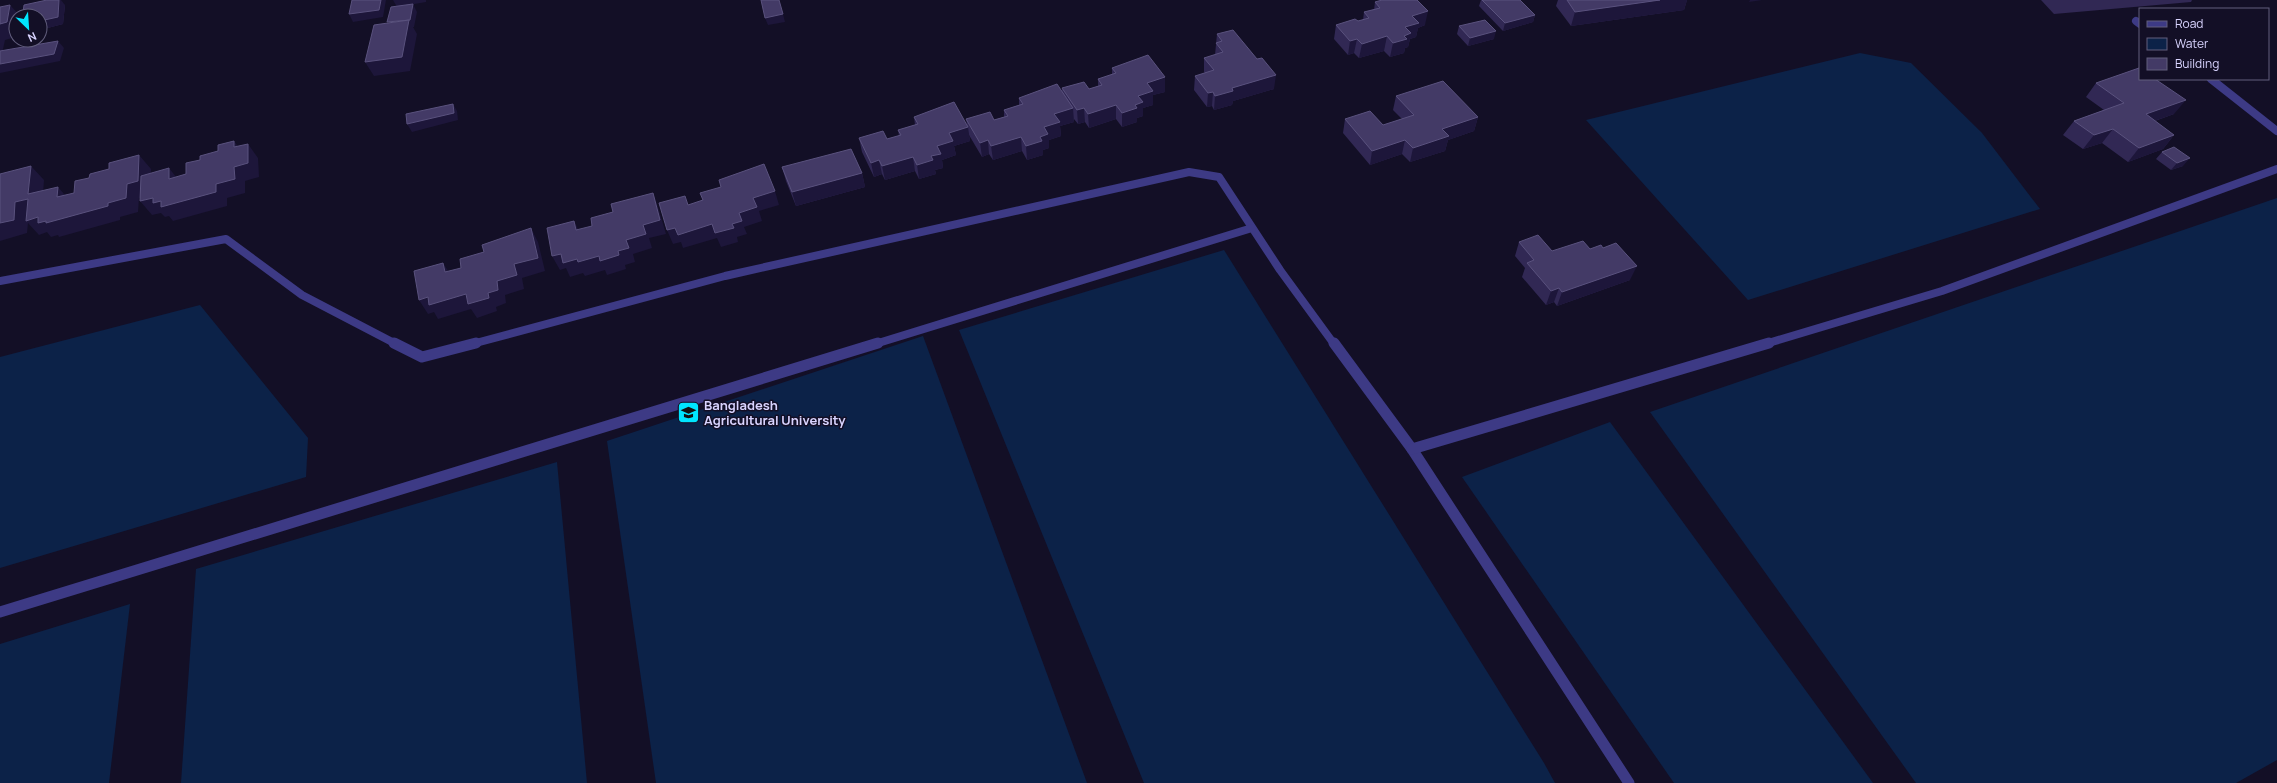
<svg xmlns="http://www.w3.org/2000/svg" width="2277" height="783" font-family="Manrope,sans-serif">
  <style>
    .water { fill: #0c2248 }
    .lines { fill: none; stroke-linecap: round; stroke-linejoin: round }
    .minor-far1 { stroke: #3d3a85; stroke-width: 8 }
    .minor { stroke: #3d3a85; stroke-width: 11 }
    .wall { fill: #312854 }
    .shaded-wall { fill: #1d163a }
    .building { fill: #433a66; stroke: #5a527e }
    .labels { text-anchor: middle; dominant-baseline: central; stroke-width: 3; stroke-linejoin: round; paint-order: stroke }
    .poi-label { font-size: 13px; font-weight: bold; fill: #d9d4ff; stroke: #130f26; text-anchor: start }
  </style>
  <rect width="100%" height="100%" fill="#130f26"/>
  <!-- water -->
  <g class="water">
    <polygon points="1860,53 1911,63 1982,133 2040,209 1748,300 1586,120"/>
    <polygon points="2277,198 2277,760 2236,783 1916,783 1650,412"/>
    <polygon points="1224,250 1544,763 1555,783 1144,783 959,330"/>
    <polygon points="200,305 308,438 306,477 0,568 0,357"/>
    <polygon points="923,336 1087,783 656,783 607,441"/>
    <polygon points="1610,422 1873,783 1674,783 1462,477"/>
    <polygon points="557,462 587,783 181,783 196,569"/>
    <polygon points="130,604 109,783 0,783 0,644"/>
  </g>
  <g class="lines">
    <!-- minor-far1 -->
    <g class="minor-far1">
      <polyline points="2136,21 2140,24"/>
      <polyline points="2211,79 2277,131"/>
      <polyline points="0,281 226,239 302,295 396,344"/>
      <polyline points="472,344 725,276 1189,172 1219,177 1280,270 1334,344"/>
      <polyline points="875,344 1252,228"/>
      <polyline points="1765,344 1942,291 2277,169"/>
    </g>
    <!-- minor -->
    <g class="minor">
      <polyline points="394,343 422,357 476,343"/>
      <polyline points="1334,343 1412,449 1629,783"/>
      <polyline points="1412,449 1769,343"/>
      <polyline points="0,612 878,343"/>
    </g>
  </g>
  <!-- wall -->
  <g class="wall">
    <polygon points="1481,0 1520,0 1535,15 1533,22 1503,31 1479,6"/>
    <polygon points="1558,0 1687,0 1684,10 1571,26 1556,6"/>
    <polygon points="2041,0 2192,0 2191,2 2054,14"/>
    <polygon points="1375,2 1425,25 1418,28 1416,37 1410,39 1408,47 1405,48 1404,53 1390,57 1384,51 1359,58 1354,53 1348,55 1334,39 1336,25 1358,21 1363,20 1364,12 1374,10"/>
    <polygon points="65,5 63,24 40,30 40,16 25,16 23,13"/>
    <polygon points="1459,26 1494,39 1468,46 1457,34"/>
    <polygon points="1217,34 1274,89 1233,101 1232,105 1214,110 1212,106 1207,107 1194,90 1195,76 1205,73 1204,72 1204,58 1215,55"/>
    <polygon points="1112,68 1165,77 1165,92 1153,95 1153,105 1143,108 1143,116 1137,118 1137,122 1122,127 1116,119 1089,128 1085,122 1078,124 1074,119 1074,122 1060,126 1061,136 1049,140 1049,148 1043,150 1043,155 1027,160 1022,151 993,160 989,154 982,157 969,135 970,141 954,146 956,155 942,160 943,168 935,170 936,174 919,179 915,171 885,180 882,174 874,177 862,152 859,138 887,139 899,136 898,130 915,125 914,117 967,125 966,119 994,120 1004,117 1004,110 1019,105 1019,98 1062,92 1062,88 1089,89 1098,86 1098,79 1112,75"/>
    <polygon points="2096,83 2174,114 2155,121 2174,135 2163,149 2128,162 2102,143 2083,149 2063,135 2074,121 2104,110 2086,97"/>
    <polygon points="1396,96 1478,117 1474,131 1448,140 1445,151 1410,162 1402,154 1370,165 1343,133 1345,119 1383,125 1402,119 1393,110"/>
    <polygon points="2162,152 2183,166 2171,170 2156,159"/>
    <polygon points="782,167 862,173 865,187 796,206 786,181"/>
    <polygon points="1519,242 1552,251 1590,249 1630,280 1557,306 1554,302 1546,305 1522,277 1525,268 1515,256"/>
  </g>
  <!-- shaded-wall -->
  <g class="shaded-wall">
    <polygon points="59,0 61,0 65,5 63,24 40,30 40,21"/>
    <polygon points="381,0 386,0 383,17 353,22 349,14"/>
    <polygon points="393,0 426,0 426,2 397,7"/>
    <polygon points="1660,0 1687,0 1684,10 1571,26 1575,12"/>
    <polygon points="1750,0 1762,0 1749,2"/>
    <polygon points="413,4 417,12 414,27 413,27 417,34 410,71 374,76 365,62"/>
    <polygon points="10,5 20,16 16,16 16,37 5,40 0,63 0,24"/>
    <polygon points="1428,11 1425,25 1418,28 1416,37 1410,39 1408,47 1405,48 1404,53 1390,57 1393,43 1412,16"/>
    <polygon points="783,14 785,22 768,25 765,18"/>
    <polygon points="1535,15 1533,22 1503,31 1505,23"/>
    <polygon points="1496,31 1494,39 1468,46 1470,38"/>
    <polygon points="1387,36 1384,51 1359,58 1362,44"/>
    <polygon points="1357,39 1354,53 1348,55 1350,41"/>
    <polygon points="58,41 64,48 60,61 0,73 0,64"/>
    <polygon points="1276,75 1274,89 1233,101 1232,105 1214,110 1215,96 1232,88"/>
    <polygon points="1165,77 1165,92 1153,95 1153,105 1143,108 1143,116 1137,118 1137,122 1122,127 1122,113 1135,105 1138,96 1147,83"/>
    <polygon points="1213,92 1212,106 1207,107 1208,93"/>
    <polygon points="2186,100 2174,114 2134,128 2146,114"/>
    <polygon points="453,104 457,111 458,120 412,132 407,124"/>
    <polygon points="1116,105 1116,119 1089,128 1088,114"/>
    <polygon points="1073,108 1074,122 1060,126 1061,136 1049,140 1049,148 1043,150 1043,155 1027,160 1026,146 1040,137 1044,127 1054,114"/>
    <polygon points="1084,108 1085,122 1078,124 1077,110"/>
    <polygon points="1478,117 1474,131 1448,140 1445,151 1410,162 1413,148 1442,129"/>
    <polygon points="968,127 970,141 954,146 956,155 942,160 943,168 935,170 936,174 919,179 917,165 931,156 937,146 949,133"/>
    <polygon points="2113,129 2102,143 2083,149 2094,135"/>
    <polygon points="2174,135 2163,149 2128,162 2139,148"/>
    <polygon points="1021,137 1022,151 993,160 991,146"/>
    <polygon points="988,140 989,154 982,157 980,143"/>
    <polygon points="1405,140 1402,154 1370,165 1372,151"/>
    <polygon points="234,141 244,155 234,147"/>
    <polygon points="248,144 258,158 259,177 245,181 245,193 227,198 227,206 173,221 169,216 165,217 161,213 152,215 140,201 216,184 234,167"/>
    <polygon points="139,155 151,169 150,195 139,198 138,212 120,217 120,220 59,237 58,235 51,237 47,232 39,235 28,223 27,233 0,241 0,223 15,202 28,199 38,217 108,203 127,184"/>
    <polygon points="913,157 915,171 885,180 882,166"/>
    <polygon points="2190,158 2183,166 2171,170 2177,163"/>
    <polygon points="879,160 882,174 874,177 871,163"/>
    <polygon points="31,166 44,180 42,208 28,194"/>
    <polygon points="169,168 180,182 169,179"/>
    <polygon points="862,173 865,187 796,206 792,192"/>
    <polygon points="58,187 70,201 57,197"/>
    <polygon points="775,191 779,205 759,211 762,221 744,227 747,234 737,237 738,242 721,247 717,238 683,248 681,242 673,244 667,230 675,228 712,224 732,224 739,213 753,198"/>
    <polygon points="653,193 658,207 666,234 649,238 652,248 633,254 635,262 625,265 626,269 607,275 605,270 585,276 583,273 570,277 566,268 560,270 552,256 561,254 577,259 618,251 626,240 643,225"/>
    <polygon points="574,221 581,235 576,230"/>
    <polygon points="531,228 538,242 545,271 522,278 524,289 505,295 506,303 496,307 497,311 477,318 471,309 438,319 434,312 428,314 419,300 428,297 466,294 488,293 497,281 514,264"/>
    <polygon points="443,263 452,277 445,272"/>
    <polygon points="1637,266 1630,280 1557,306 1562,292"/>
    <polygon points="1559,288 1554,302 1546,305 1551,291"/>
  </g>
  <!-- building -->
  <g class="building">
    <polygon points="47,0 59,0 58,17 40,21 40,16 34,16 34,13 23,13 24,5"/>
    <polygon points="352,0 381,0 379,10 349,14"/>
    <polygon points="761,0 779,0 783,14 765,18"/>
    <polygon points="1382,0 1417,0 1428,11 1412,16 1419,23 1405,27 1411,33 1404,36 1407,39 1393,43 1387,36 1362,44 1357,39 1350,41 1336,25 1355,19 1358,21 1369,18 1364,12 1380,8 1375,2"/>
    <polygon points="1482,0 1520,0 1535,15 1505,23"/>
    <polygon points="1567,0 1660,0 1575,12"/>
    <polygon points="413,4 410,20 387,22 391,7"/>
    <polygon points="10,5 7,22 0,24 0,7"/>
    <polygon points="409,20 402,57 365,62 374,25"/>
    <polygon points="1485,20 1496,31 1470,38 1459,26"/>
    <polygon points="1233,30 1257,59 1262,58 1276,75 1232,88 1233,91 1215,96 1213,92 1208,93 1195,76 1214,70 1204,58 1223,52 1216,43 1222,41 1217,34"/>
    <polygon points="58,41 54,54 0,64 0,51"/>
    <polygon points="1148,55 1165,77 1147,83 1153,91 1138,96 1143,102 1135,105 1137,108 1122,113 1116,105 1088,114 1084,108 1077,110 1062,88 1084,82 1089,89 1102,85 1098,79 1116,73 1112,68"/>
    <polygon points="2139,68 2140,69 2140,79 2155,79 2186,100 2146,114 2174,135 2139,148 2113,129 2094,135 2074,121 2124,103 2096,83"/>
    <polygon points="1443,81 1478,117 1442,129 1449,136 1413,148 1405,140 1372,151 1345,119 1370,111 1383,125 1414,115 1396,96"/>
    <polygon points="1057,84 1073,108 1054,114 1060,122 1044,127 1048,134 1040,137 1042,141 1026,146 1021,137 991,146 988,140 980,143 966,119 990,112 994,120 1008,116 1004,110 1023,104 1019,98"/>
    <polygon points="954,102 968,127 949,133 953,141 937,146 941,154 931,156 933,160 917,165 913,157 882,166 879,160 871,163 859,138 883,131 887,139 901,135 898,130 918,124 914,117"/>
    <polygon points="453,104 454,113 407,124 406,114"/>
    <polygon points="234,141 234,147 248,144 248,163 234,167 235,179 216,184 216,192 161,207 161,201 153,203 153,198 140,201 141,176 169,168 169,179 186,174 186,163 200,160 200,156 218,151 218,145"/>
    <polygon points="2174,147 2190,158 2177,163 2162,152"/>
    <polygon points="851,149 862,173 792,192 782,167"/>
    <polygon points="139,155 138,181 127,184 126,198 108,203 108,206 46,223 46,221 38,223 38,217 26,221 28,199 15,202 14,220 0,223 0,174 31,166 28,194 58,187 57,197 74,193 75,181 89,178 90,174 109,169 109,163"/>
    <polygon points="764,164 775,191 753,198 757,207 739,213 742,221 732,224 734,228 715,233 712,224 678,235 675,228 667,230 659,203 685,196 688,205 703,200 700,193 721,187 719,180"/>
    <polygon points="653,193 660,220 643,225 646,234 626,240 629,248 618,251 619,255 600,261 599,256 578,262 577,259 563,263 561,254 552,256 547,228 574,221 576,230 592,226 591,218 613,212 611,204"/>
    <polygon points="531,228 538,258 514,264 517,275 497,281 498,290 488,293 489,298 468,304 466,294 429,305 428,297 419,300 414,271 443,263 445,272 461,268 460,259 484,252 482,245"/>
    <polygon points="1538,235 1552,251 1583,241 1590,249 1601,245 1603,248 1616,243 1637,266 1562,292 1559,288 1551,291 1527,263 1534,260 1519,242"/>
  </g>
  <!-- icons -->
  <defs>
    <symbol id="university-square" viewBox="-11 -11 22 22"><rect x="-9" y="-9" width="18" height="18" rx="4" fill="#00e5ff" stroke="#130f26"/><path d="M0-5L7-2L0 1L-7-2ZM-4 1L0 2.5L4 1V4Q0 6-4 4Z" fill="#111"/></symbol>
  </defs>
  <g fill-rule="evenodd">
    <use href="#university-square" x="676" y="400" width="25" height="25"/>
  </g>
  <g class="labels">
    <!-- poi labels -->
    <g class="poi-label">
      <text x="704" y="405">Bangladesh<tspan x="704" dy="15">Agricultural University</tspan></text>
    </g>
  </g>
  <!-- legend -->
  <rect x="2139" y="8" width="130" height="72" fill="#130f26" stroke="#625e7d"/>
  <rect x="2147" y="21" width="20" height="6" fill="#3d3a85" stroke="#625e7d"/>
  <text x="2175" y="28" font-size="12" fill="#d9d4ff">Road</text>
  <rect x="2147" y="38" width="20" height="12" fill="#0c2248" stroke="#625e7d"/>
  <text x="2175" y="48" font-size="12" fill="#d9d4ff">Water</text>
  <rect x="2147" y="58" width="20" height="12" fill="#433a66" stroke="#625e7d"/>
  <text x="2175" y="68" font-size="12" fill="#d9d4ff">Building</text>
  <!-- north arrow -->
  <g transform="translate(28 28) rotate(155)"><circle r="19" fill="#130f26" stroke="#625e7d"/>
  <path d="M0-3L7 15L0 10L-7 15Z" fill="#00e5ff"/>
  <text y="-6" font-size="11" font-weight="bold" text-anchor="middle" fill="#d9d4ff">N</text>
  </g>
</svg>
